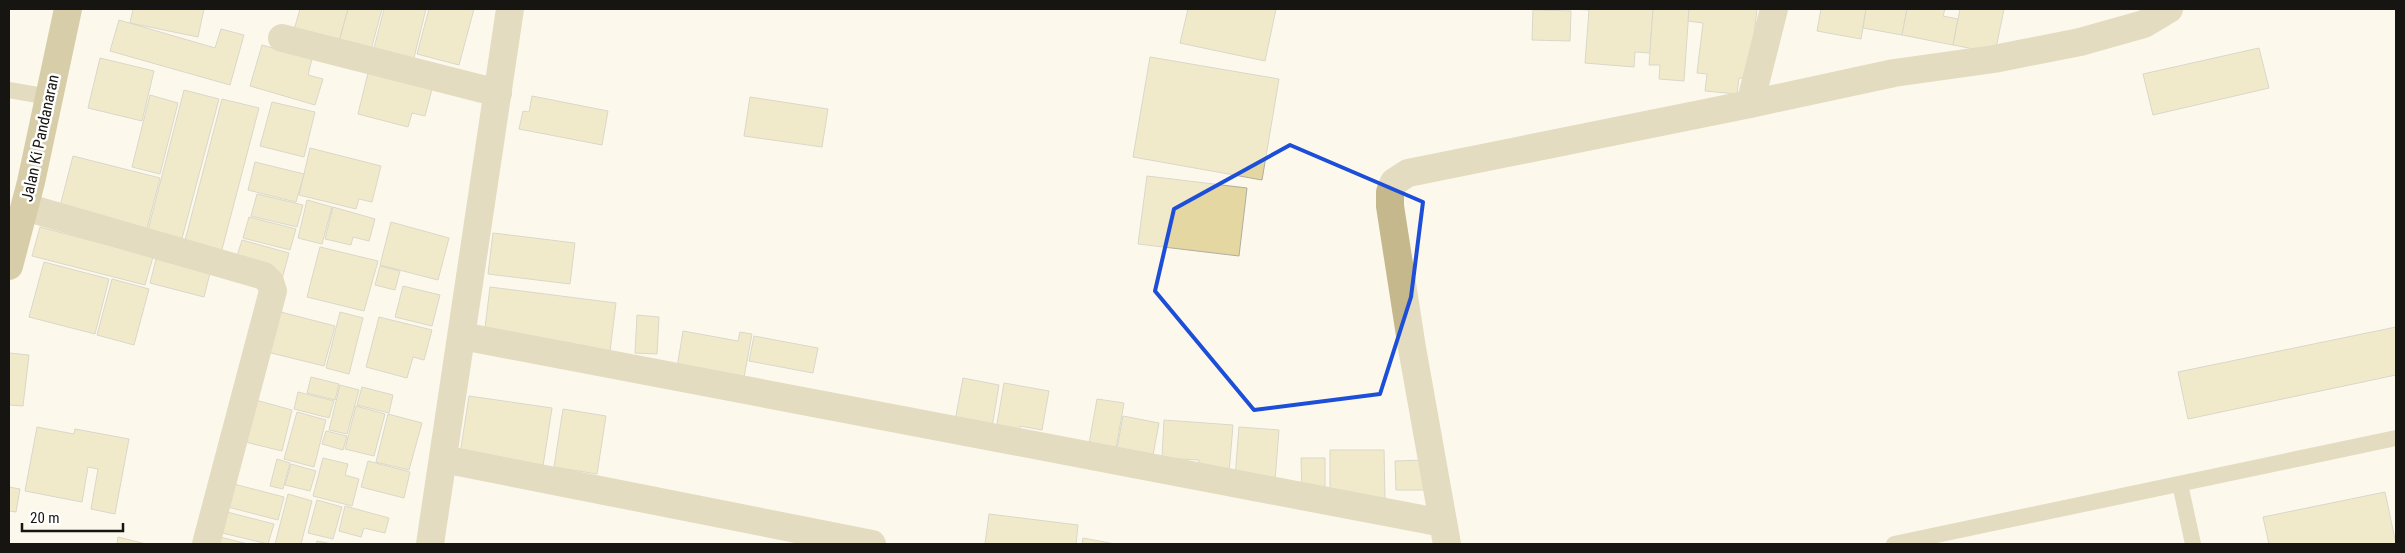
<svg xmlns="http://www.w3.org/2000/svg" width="2405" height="553" font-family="'Roboto Condensed',sans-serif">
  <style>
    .building { fill: #e5d7a1; stroke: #b0ada0 }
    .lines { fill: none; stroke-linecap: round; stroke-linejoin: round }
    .service { stroke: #c6b88d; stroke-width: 16 }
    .minor { stroke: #c6b88d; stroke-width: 28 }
    .secondary { stroke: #ac9855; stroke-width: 28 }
    .marked { fill: none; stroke: #1d4ed8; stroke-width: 4; stroke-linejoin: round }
    .labels { text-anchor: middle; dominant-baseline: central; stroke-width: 5; stroke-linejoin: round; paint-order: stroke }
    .street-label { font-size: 16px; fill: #171511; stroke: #fff }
  </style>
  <rect width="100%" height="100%" fill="#fcf9ec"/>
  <!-- building -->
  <g class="building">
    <polygon points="133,9 204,9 198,37 130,23"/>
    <polygon points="300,9 348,9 339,42 294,30"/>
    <polygon points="348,9 382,9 371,50 339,42"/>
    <polygon points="384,9 426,9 412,66 372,56"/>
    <polygon points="429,9 474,9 459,65 417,54"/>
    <polygon points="1188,9 1276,9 1265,61 1180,43"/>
    <polygon points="1570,9 1653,9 1650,53 1635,52 1634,67 1585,63 1589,10"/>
    <polygon points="1653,9 1689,9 1684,81 1659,79 1660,65 1649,65"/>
    <polygon points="1689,9 1757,9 1749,79 1739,78 1737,94 1705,91 1707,74 1697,73 1703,23 1688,21"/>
    <polygon points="1821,9 1866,9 1861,39 1817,31"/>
    <polygon points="1866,9 1907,9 1902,35 1863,28"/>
    <polygon points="1907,9 1945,9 1943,16 1958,19 1953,45 1902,35"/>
    <polygon points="1960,9 2004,9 1995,53 1953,45"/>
    <polygon points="1533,10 1571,11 1570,41 1532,40"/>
    <polygon points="119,20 215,48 221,29 244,35 230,85 110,51"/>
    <polygon points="262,45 312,59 308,75 323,79 315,105 250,86"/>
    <polygon points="2259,48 2269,88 2153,115 2143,74"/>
    <polygon points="1150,57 1279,79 1262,180 1133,157"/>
    <polygon points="100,58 154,71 142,121 88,108"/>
    <polygon points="368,73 432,89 425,116 412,113 408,127 358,114"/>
    <polygon points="184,90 219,99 180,246 146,238"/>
    <polygon points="150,95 178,103 160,174 132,167"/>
    <polygon points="532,96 608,111 602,145 519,129 523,111 529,112"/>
    <polygon points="750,97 828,109 822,147 744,136"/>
    <polygon points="222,99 259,108 220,257 183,248"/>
    <polygon points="272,102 315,112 304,157 260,146"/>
    <polygon points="310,148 381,166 372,202 359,199 356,209 299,195"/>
    <polygon points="73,156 160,178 145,236 58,214"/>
    <polygon points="255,162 304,174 296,202 248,190"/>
    <polygon points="1147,176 1247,188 1239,256 1138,244"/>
    <polygon points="257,194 303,205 297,227 251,216"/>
    <polygon points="307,200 332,207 322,244 298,238"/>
    <polygon points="333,207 375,219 369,241 353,237 351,245 325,239"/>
    <polygon points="249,217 296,229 290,250 243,238"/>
    <polygon points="391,222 449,238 438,280 380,265"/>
    <polygon points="40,227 153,257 145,285 32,256"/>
    <polygon points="493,233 575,243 570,284 488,274"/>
    <polygon points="242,240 289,253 282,279 234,266"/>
    <polygon points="320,247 378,261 364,311 307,297"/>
    <polygon points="156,259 210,273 204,297 150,283"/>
    <polygon points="44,262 109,279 95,334 29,317"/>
    <polygon points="380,266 400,271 395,290 375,285"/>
    <polygon points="112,279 149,289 134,345 97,335"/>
    <polygon points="403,286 440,295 432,326 395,317"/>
    <polygon points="490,287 616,303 610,351 484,336"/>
    <polygon points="273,310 335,326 324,366 263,351"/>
    <polygon points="340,312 363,318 349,374 326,368"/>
    <polygon points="637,315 659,317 657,354 635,353"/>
    <polygon points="379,317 432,330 424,360 413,357 407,378 366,367"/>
    <polygon points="2396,327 2396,375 2188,419 2178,372"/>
    <polygon points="683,331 738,341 740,332 752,334 742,388 677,368"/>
    <polygon points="754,336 818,348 813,373 749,361"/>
    <polygon points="9,353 29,355 23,406 9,405"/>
    <polygon points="311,377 339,384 335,400 307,393"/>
    <polygon points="963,378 999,385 992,427 955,421"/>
    <polygon points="1004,383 1049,391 1042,430 1020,426 1019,434 996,430"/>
    <polygon points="340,385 359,390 347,434 329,430"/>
    <polygon points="362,387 393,395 389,413 357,405"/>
    <polygon points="298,392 334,401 329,418 294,409"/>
    <polygon points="469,396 552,408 543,466 460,454"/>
    <polygon points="248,398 292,410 282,451 237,440"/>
    <polygon points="1097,399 1124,403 1114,460 1087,455"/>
    <polygon points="356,406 385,414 374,456 345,449"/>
    <polygon points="563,409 606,416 597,474 554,467"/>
    <polygon points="297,412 326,420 314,467 284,459"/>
    <polygon points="388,414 422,423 409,470 376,462"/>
    <polygon points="1123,416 1159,423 1151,466 1115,460"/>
    <polygon points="1164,420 1233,425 1229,473 1198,470 1199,460 1162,458"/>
    <polygon points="37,427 74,434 75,429 129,439 115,514 91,509 98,469 88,467 82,502 25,491"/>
    <polygon points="1239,427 1279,430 1275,481 1235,478"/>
    <polygon points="326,431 347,436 343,450 322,444"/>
    <polygon points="1330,450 1384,450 1385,498 1330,499"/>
    <polygon points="323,458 348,464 345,475 359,479 352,506 313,496"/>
    <polygon points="1301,458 1325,458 1325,495 1302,495"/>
    <polygon points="277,459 290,463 283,489 270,486"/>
    <polygon points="1426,460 1426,490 1396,490 1395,461"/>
    <polygon points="368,461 410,472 404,498 361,487"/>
    <polygon points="291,464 316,471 310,491 285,485"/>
    <polygon points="226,482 284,497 278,520 220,505"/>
    <polygon points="9,487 20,489 16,512 9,511"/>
    <polygon points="2385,492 2396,544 2269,544 2263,517"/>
    <polygon points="288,494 312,501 301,544 275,544"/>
    <polygon points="317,500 342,507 333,539 308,533"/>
    <polygon points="345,506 389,518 385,533 364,528 361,537 339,531"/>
    <polygon points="223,511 274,524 268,544 218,532"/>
    <polygon points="989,514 1078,525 1076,544 985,544"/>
    <polygon points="118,537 146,544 117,544"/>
    <polygon points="220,537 248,544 219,544"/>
    <polygon points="1083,538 1115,544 1082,544"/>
    <polygon points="317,541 332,544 316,544"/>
  </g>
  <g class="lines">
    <!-- service -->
    <g class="service">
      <polyline points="9,90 49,97"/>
      <polyline points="2180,484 2193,544"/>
      <polyline points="1894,544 2396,438"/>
    </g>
    <!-- minor -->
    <g class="minor">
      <polyline points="282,38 498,93"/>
      <polyline points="1750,104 1774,9"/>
      <polyline points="25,207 264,276 270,282 273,291 206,544"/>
      <polyline points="462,336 1443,523"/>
      <polyline points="443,459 872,544"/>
      <polyline points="430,544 510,9"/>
      <polyline points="1447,544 1412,348 1390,206 1390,192 1394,182 1408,173 1750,104 1894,73 1994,59 2080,42 2144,24 2169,9"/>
    </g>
    <!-- secondary -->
    <polyline class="secondary" points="9,266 31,182 68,9"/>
  </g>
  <!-- marked area -->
  <path d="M0 0H2405V553H0ZM1290 145 1423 202 1411 297 1380 394 1254 410 1155 291 1174 209Z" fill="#fcf9ec" fill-opacity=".55" fill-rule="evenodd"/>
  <path class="marked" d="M1290 145 1423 202 1411 297 1380 394 1254 410 1155 291 1174 209Z"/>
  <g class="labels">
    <!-- street labels -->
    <g class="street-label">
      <text transform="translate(40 138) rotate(-78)">Jalan Ki Pandanaran</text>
    </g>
  </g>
  <!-- border -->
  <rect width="2405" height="553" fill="none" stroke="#171511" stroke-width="20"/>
  <!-- scale -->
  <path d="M22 523v8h101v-8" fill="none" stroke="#171511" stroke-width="2.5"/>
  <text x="30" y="523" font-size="15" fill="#171511" stroke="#ffffff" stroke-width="4" paint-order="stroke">20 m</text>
</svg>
